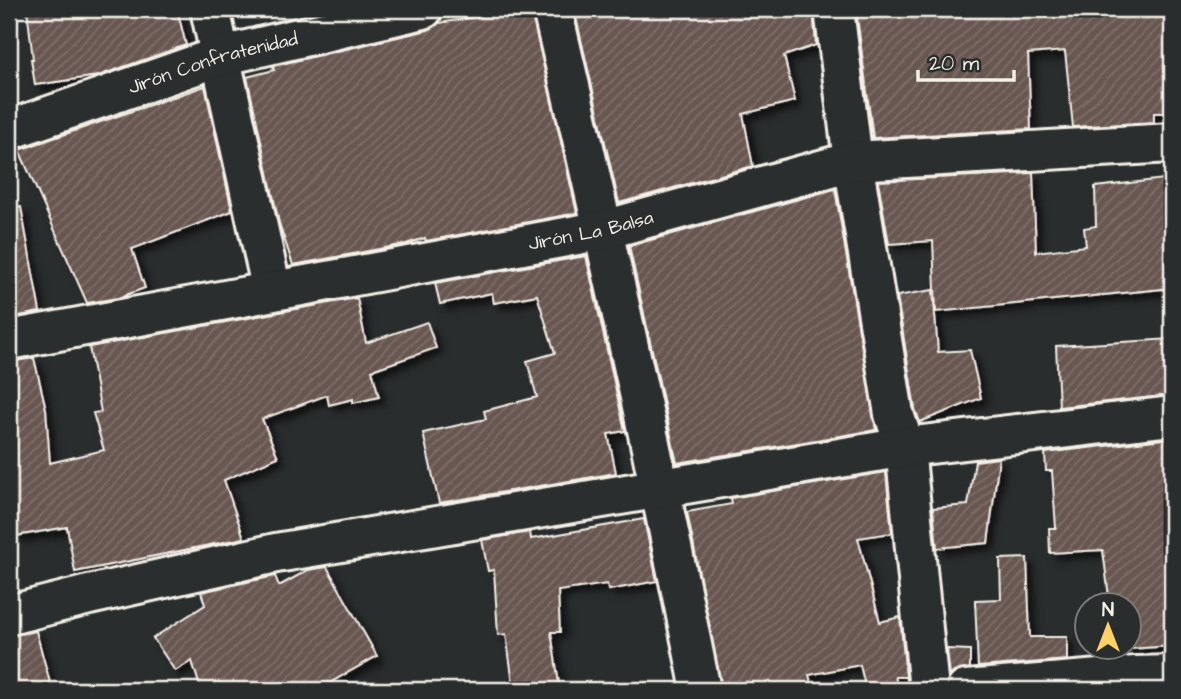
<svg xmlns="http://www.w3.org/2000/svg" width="1181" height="699" font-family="'Architects Daughter',sans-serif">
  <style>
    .building { fill: url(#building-hatch); stroke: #f4f1e8; stroke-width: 2; filter: url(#shadow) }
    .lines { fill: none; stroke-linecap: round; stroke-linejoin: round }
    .minor-casing { stroke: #f4f1e8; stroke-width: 44 }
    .minor { stroke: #2a2d2e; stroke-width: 38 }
    .labels { text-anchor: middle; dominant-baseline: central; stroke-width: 5; stroke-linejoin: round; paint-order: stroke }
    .street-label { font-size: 19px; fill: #f4f1e8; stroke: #2a2d2e }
  </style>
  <defs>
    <pattern id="building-hatch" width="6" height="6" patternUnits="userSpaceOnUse" patternTransform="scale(1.75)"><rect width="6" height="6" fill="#685651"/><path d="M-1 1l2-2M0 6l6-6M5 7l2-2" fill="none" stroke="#7e6f6a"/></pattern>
    <filter id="shadow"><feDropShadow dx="6" dy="6" stdDeviation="3.5" flood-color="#0009"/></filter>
  </defs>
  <rect width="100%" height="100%" fill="#2a2d2e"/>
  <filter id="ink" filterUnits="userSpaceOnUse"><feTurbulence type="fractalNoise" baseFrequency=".0143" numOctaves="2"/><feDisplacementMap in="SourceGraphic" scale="14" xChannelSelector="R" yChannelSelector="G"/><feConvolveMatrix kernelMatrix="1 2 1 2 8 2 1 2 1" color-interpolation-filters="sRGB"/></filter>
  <g filter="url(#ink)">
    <!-- building -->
    <g class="building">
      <polygon points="27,9 177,9 186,45 98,76 35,85 31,59 33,59"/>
      <polygon points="511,9 531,9 577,213 426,241 425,238 406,244 293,265 279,223 247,77 274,70 273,66 428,30 439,23 511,12"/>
      <polygon points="574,9 813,9 816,45 784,56 795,101 743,114 753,166 619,203"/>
      <polygon points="856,9 1172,9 1172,113 1154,113 1154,122 1073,127 1065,51 1028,54 1031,129 873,138"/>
      <polygon points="205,86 232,211 132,249 145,288 118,298 87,303 19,150"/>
      <polygon points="1033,173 1036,252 1086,246 1084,228 1096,226 1095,187 1164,179 1172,246 1172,288 936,312 933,241 889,244 878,181"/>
      <polygon points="835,189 876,430 677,463 629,246"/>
      <polygon points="21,207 40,312 9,318 9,208"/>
      <polygon points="586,256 625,431 608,434 616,473 439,503 423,433 486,419 484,411 537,397 527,361 555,353 537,295 494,303 492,293 440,304 435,283"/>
      <polygon points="933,290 938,352 970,350 981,398 920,422 915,409 897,296"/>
      <polygon points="357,298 366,343 427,322 436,348 372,370 379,397 353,403 353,399 329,405 327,395 262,419 278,457 224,480 244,538 75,572 67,527 16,536 9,495 9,362 34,358 46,409 50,463 104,450 93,413 101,412 89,347"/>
      <polygon points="1172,339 1172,395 1059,407 1056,346"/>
      <polygon points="1172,438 1172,646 1115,650 1115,647 1129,647 1129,605 1110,605 1103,550 1050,553 1049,528 1056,528 1052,471 1046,471 1045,453"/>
      <polygon points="999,458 988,543 937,548 933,508 968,505 975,461"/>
      <polygon points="886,472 892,533 858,538 880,622 900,617 906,677 895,677 899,690 866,690 860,665 809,675 813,690 722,690 687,512 732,504 731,498"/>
      <polygon points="644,519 657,581 609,590 607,584 558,591 560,632 551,632 560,690 514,690 506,634 498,635 494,570 488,571 482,540 530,532 531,539"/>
      <polygon points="1027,558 1030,637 1067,637 1067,660 978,667 975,600 1001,599 1000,559"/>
      <polygon points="327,567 377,656 317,690 201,690 192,661 175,671 153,638 205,605 201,592 275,576 279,586 308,570"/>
      <polygon points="36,631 52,690 9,690 9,636"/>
      <polygon points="947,649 970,650 970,668 954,672 950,676"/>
    </g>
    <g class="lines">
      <defs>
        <g id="minor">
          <polyline points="210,9 272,291"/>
          <path d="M552 9C605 235 656 462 701 690"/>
          <polyline points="834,9 853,161 894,414 905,447 929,690"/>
          <path id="s1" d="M9 130 221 56 423 9"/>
          <path id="s2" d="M9 340 604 230 853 161 1172 143"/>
          <polyline points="9,615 89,595 276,553 905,447 1172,416"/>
          <polyline points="966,690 1136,676 1172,675"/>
        </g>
      </defs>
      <!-- minor casing -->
      <use href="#minor" class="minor-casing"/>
      <!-- minor -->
      <use href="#minor" class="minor"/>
    </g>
  </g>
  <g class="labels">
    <!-- street labels -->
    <g class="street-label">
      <text stroke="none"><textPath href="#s1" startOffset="215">Jirón Confratenidad</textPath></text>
      <text stroke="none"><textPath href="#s2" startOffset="592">Jirón La Balsa</textPath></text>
    </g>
  </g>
  <!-- margin -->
  <rect width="1181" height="699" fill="none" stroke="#2a2d2e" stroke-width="35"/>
  <rect x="18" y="18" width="1146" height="664" fill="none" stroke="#f4f1e8" stroke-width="2.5" filter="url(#ink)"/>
  <!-- north arrow -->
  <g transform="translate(1108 626)"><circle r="33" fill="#2a2d2e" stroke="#7b7b78" stroke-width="2"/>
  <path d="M0-5L12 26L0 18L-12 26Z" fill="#ffd166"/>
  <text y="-10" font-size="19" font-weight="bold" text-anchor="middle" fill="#f4f1e8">N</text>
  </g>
  <!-- scale -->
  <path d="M918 70v10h96v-10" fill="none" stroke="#f4f1e8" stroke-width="3.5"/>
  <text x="929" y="70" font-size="21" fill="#f4f1e8" stroke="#2a2d2e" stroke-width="5" paint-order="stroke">20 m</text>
</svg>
